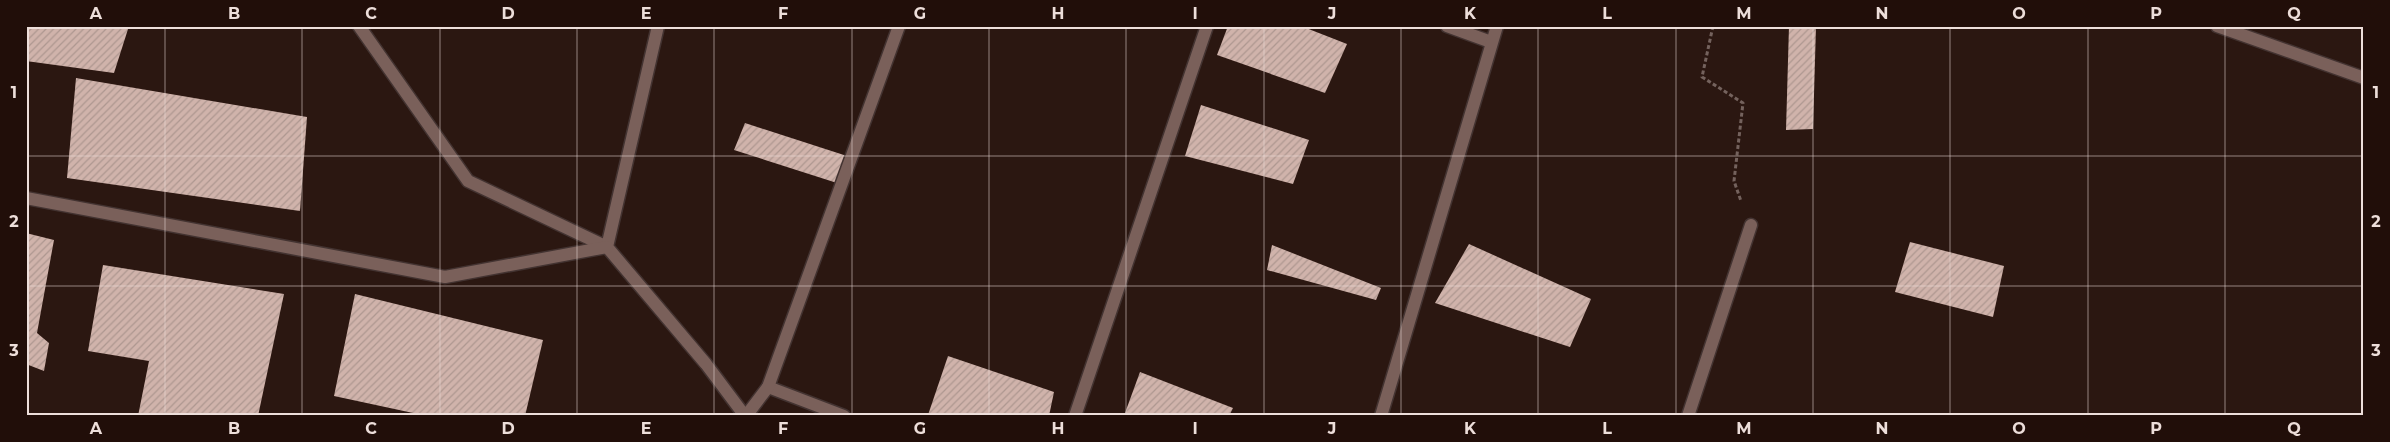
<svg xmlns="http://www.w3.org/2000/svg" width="2390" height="442" font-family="Montserrat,sans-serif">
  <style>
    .building { fill: url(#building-hatch) }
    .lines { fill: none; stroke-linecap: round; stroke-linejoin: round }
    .minor-casing { stroke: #433331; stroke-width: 15 }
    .path { stroke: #74625d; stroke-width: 3; stroke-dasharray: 4 2.5; stroke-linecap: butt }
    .minor { stroke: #7a605a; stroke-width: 12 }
    .grid { fill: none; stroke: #eddeda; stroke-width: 1; stroke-opacity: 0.55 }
    .neatline { fill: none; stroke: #eddeda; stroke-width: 2 }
    .grid-label { font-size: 16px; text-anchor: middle; font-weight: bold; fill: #eddeda }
  </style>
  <defs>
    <pattern id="building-hatch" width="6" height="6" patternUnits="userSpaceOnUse" patternTransform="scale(1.25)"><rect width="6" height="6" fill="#d0b3ab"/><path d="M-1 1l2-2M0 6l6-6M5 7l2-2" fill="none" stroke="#ae9790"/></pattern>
  </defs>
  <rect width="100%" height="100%" fill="#2b1711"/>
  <!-- building -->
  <g class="building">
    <polygon points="26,26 129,26 114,73 26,61"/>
    <polygon points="1228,26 1301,26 1347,44 1325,93 1217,55"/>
    <polygon points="1789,26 1816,26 1813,129 1786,130"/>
    <polygon points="76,78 307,117 300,211 67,178"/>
    <polygon points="1201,105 1309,140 1293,184 1185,156"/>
    <polygon points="745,123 847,156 837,183 734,150"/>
    <polygon points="26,233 54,240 37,333 49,343 44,371 26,364"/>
    <polygon points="1910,242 2004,266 1993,317 1895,292"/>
    <polygon points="1469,244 1591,299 1570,347 1435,303"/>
    <polygon points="1272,245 1381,288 1376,300 1267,270"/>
    <polygon points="103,265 284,294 258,416 138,416 149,361 88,351"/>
    <polygon points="355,294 543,340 525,416 427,416 334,396"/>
    <polygon points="948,356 1054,392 1049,416 928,415"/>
    <polygon points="1140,372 1233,408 1229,416 1138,416 1125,413"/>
  </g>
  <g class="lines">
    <defs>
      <g id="minor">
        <polyline points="359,26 468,181 607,247"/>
        <polyline points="658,26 607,247 706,364 745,416"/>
        <polyline points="1447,26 1491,42"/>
        <polyline points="2217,26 2364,78"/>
        <polyline points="26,198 445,277 607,247"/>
        <polyline points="768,387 844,416"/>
        <polyline points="746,416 768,387 899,26"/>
        <polyline points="1075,416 1207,26"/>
        <polyline points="1381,416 1497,26"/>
        <polyline points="1688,416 1751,225"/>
      </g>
    </defs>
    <!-- minor casing -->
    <use href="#minor" class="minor-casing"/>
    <!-- path -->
    <polyline class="path" points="1713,26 1702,77 1743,103 1734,181 1741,201"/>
    <!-- minor -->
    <use href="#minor" class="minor"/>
  </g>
  <!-- grid -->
  <path class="grid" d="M165 26V416M302 26V416M440 26V416M577 26V416M714 26V416M852 26V416M989 26V416M1126 26V416M1264 26V416M1401 26V416M1538 26V416M1676 26V416M1813 26V416M1950 26V416M2088 26V416M2225 26V416M26 156H2364M26 286H2364"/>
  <!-- border -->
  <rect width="2390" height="442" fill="none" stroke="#210e09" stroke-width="55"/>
  <rect x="28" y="28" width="2334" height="386" class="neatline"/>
  <g class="grid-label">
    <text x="96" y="19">A</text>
    <text x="234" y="19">B</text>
    <text x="371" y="19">C</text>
    <text x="508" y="19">D</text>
    <text x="646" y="19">E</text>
    <text x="783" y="19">F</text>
    <text x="920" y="19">G</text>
    <text x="1058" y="19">H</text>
    <text x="1195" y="19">I</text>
    <text x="1332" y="19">J</text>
    <text x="1470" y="19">K</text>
    <text x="1607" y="19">L</text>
    <text x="1744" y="19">M</text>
    <text x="1882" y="19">N</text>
    <text x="2019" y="19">O</text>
    <text x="2156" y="19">P</text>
    <text x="2294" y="19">Q</text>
    <text x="14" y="98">1</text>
    <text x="2376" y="98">1</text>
    <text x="14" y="227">2</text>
    <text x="2376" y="227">2</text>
    <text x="14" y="356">3</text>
    <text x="2376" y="356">3</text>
    <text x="96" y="434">A</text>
    <text x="234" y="434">B</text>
    <text x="371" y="434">C</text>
    <text x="508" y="434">D</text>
    <text x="646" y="434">E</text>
    <text x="783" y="434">F</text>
    <text x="920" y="434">G</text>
    <text x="1058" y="434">H</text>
    <text x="1195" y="434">I</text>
    <text x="1332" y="434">J</text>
    <text x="1470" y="434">K</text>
    <text x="1607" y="434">L</text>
    <text x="1744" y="434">M</text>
    <text x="1882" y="434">N</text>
    <text x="2019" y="434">O</text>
    <text x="2156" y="434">P</text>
    <text x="2294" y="434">Q</text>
  </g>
</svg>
